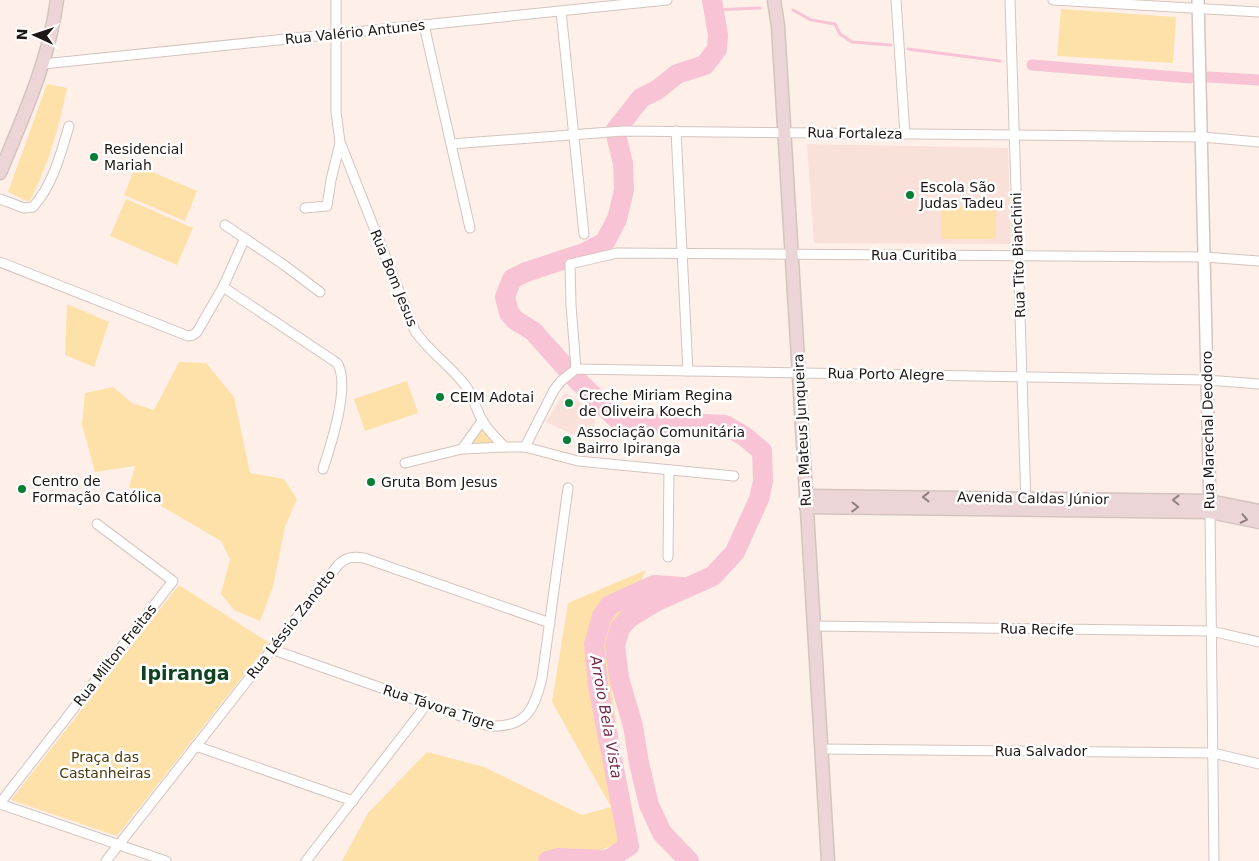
<svg xmlns="http://www.w3.org/2000/svg" width="1259" height="861" font-family="'DejaVu Sans',sans-serif">
  <style>
    .built { fill: #f9e1d9 }
    .green { fill: #fee1a9 }
    .lines { fill: none; stroke-linecap: round; stroke-linejoin: round }
    .stream { stroke: #f8c4d5; stroke-width: 3 }
    .canal { stroke: #f8c4d5; stroke-width: 11 }
    .river { stroke: #f8c4d5; stroke-width: 20 }
    .minor-casing { stroke: #d4c4bf; stroke-width: 11 }
    .tertiary-casing { stroke: #d4c4bf; stroke-width: 14 }
    .secondary-casing { stroke: #d4c4bf; stroke-width: 15 }
    .minor { stroke: #fff; stroke-width: 9 }
    .tertiary { stroke: #fff; stroke-width: 11 }
    .secondary { stroke: #ecd5d6; stroke-width: 12 }
    .oneway { stroke: #8f807f }
    .poi-dot { fill: #067f36; stroke: #fff; stroke-width: 2 }
    .labels { text-anchor: middle; dominant-baseline: central; stroke-width: 5; stroke-linejoin: round; paint-order: stroke }
    .street-label { font-size: 14px; fill: #1d1715; stroke: #fff }
    .poi-label { font-size: 14px; fill: #1d1715; stroke: #fff; text-anchor: start }
    .park-label { font-size: 14px; fill: #4e3a0c; stroke: #fff }
    .water-label { font-size: 15px; font-style: italic; fill: #742a4a; stroke: #fff }
    .district-label { font-size: 19px; font-weight: bold; fill: #11421f; stroke: #fff }
  </style>
  <rect width="100%" height="100%" fill="#ffefe9"/>
  <!-- built -->
  <g class="built">
    <polygon points="807,144 1008,148 1011,244 814,243"/>
    <polygon points="565,392 596,414 593,432 578,426 574,435 546,422"/>
  </g>
  <!-- green -->
  <g class="green">
    <polygon points="1061,9 1176,17 1173,63 1057,56"/>
    <path d="M47 84 67 88C58 131 49 163 29 202L8 192Z"/>
    <polygon points="136,165 197,191 185,221 124,195"/>
    <polygon points="126,199 193,228 177,265 110,236"/>
    <rect x="941" y="207" width="55" height="32"/>
    <polygon points="67,304 109,322 94,367 65,355"/>
    <polygon points="179,362 206,363 234,397 250,473 284,479 297,499 285,527 273,587 260,621 234,610 221,594 230,559 221,541 129,487 135,466 95,472 82,425 85,393 113,387 132,403 154,410"/>
    <polygon points="407,381 418,413 365,431 354,399"/>
    <polygon points="482,426 496,445 470,447"/>
    <polygon points="646,570 607,654 631,837 576,861 342,861 368,813 427,752 484,767 582,815 611,807 552,702 568,603"/>
    <polygon points="179,585 269,643 117,836 11,800"/>
  </g>
  <g class="lines">
    <!-- stream -->
    <g class="stream">
      <polyline points="713,10 760,8"/>
      <polyline points="793,10 811,20 835,24 840,34 852,42 891,45"/>
      <polyline points="908,49 1000,61"/>
      <polyline points="608,861 608,860"/>
    </g>
    <!-- canal -->
    <g class="canal">
      <polyline points="1032,65 1190,78"/>
      <polyline points="1208,77 1259,80"/>
    </g>
    <!-- river -->
    <g class="river">
      <polyline points="566,368 533,331 515,320 509,313 505,297 512,279 526,272 584,253 605,242 617,219 624,190 623,163 615,131 641,98 657,90 677,74 705,65 717,49 718,35 712,0"/>
      <polyline points="576,379 618,420 643,424 704,424 725,425 744,436 762,451 763,481 759,499 735,552 713,576 657,601 629,618 620,628 615,646 619,678 633,726 639,763 649,805 662,833 689,861"/>
      <polyline points="548,861 559,858 608,860 629,846 598,686 594,644 602,616 610,605 654,585 682,587"/>
    </g>
    <defs>
      <g id="minor">
        <path d="M336 0V112L340 142 415 331C429 352 450 365 465 385 473 396 476 409 482 420 488 431 497 439 505 447H525L578 461 734 476"/>
        <polyline points="896,0 905,134"/>
        <polyline points="1010,0 1026,504"/>
        <polyline points="1053,0 1259,12"/>
        <polyline points="561,11 584,234"/>
        <polyline points="424,25 470,228"/>
        <polyline points="43,64 667,0"/>
        <polyline points="676,131 688,371"/>
        <polyline points="451,144 623,131 1202,137 1259,142"/>
        <path d="M0 199 24 208 33 207C53 185 61 153 69 126"/>
        <polyline points="305,208 327,206 331,180 340,143"/>
        <polyline points="225,225 284,265 320,292"/>
        <path d="M0 262 188 336 193 335 197 332 223 287 337 363C351 384 331 445 323 469"/>
        <polyline points="223,287 245,238"/>
        <polyline points="576,369 571,305 570,264 617,253 1204,257 1259,261"/>
        <polyline points="525,447 554,390 561,381 576,369 1207,380 1259,384"/>
        <polyline points="462,449 482,421"/>
        <polyline points="405,463 462,449 505,447"/>
        <polyline points="1210,512 1214,861"/>
        <polyline points="668,557 669,470"/>
        <polyline points="813,626 1211,631 1259,642"/>
        <path d="M271 649 489 726C526 728 534 710 542 678L568 488"/>
        <polyline points="196,746 353,801"/>
        <polyline points="821,749 1213,753 1259,764"/>
        <polyline points="0,803 173,581 97,524"/>
        <polyline points="0,804 166,861"/>
        <path d="M106 861 338 565C346 557 353 556 364 558L550 623"/>
        <polyline points="306,861 427,704"/>
      </g>
      <polyline id="tertiary" points="1198,0 1210,508"/>
      <g id="secondary">
        <polyline points="774,0 778,26 828,861"/>
        <path d="M0 173C23 117 49 61 57 0"/>
        <polyline points="806,496 1209,501 1259,511"/>
        <polyline points="806,507 1210,512 1259,522"/>
      </g>
    </defs>
    <!-- minor casing -->
    <use href="#minor" class="minor-casing"/>
    <!-- tertiary casing -->
    <use href="#tertiary" class="tertiary-casing"/>
    <!-- secondary casing -->
    <use href="#secondary" class="secondary-casing"/>
    <!-- minor -->
    <use href="#minor" class="minor"/>
    <!-- tertiary -->
    <use href="#tertiary" class="tertiary"/>
    <!-- secondary -->
    <use href="#secondary" class="secondary"/>
  </g>
  <!-- one-way arrows -->
  <defs><path id="oneway-chevron" d="M-2-3.5L2.5 0L-2 3.5" fill="none" stroke-width="1.6" stroke-linecap="round" stroke-linejoin="round" transform="scale(1.25)"/></defs>
  <g class="oneway">
    <use href="#oneway-chevron" transform="translate(926 497) rotate(-180)"/>
    <use href="#oneway-chevron" transform="translate(1176 500) rotate(-179)"/>
    <use href="#oneway-chevron" transform="translate(855 507) rotate(1)"/>
    <use href="#oneway-chevron" transform="translate(1244 519) rotate(12)"/>
  </g>
  <!-- markers -->
  <g class="poi-dot">
    <circle cx="94" cy="157" r="5"/>
    <circle cx="910" cy="195" r="5"/>
    <circle cx="440" cy="397" r="5"/>
    <circle cx="569" cy="403" r="5"/>
    <circle cx="567" cy="440" r="5"/>
    <circle cx="371" cy="482" r="5"/>
    <circle cx="22" cy="489" r="5"/>
  </g>
  <g class="labels">
    <!-- street labels -->
    <g class="street-label">
      <text transform="translate(355 32) rotate(-6)">Rua Valério Antunes</text>
      <text transform="translate(855 133) rotate(1)">Rua Fortaleza</text>
      <text x="914" y="255">Rua Curitiba</text>
      <text transform="translate(1018 255) rotate(-92)">Rua Tito Bianchini</text>
      <text transform="translate(394 278) rotate(68)">Rua Bom Jesus</text>
      <text transform="translate(886 374) rotate(1)">Rua Porto Alegre</text>
      <text transform="translate(802 430) rotate(-93)">Rua Mateus Junqueira</text>
      <text transform="translate(1208 430) rotate(-91)">Rua Marechal Deodoro</text>
      <text transform="translate(1033 498) rotate(1)">Avenida Caldas Júnior</text>
      <text transform="translate(291 624) rotate(-52)">Rua Léssio Zanotto</text>
      <text transform="translate(1037 629) rotate(1)">Rua Recife</text>
      <text transform="translate(115 655) rotate(-52)">Rua Milton Freitas</text>
      <text transform="translate(439 707) rotate(18)">Rua Távora Tigre</text>
      <text x="1041" y="751">Rua Salvador</text>
    </g>
    <!-- poi labels -->
    <g class="poi-label">
      <text x="104" y="149">Residencial<tspan x="104" dy="16">Mariah</tspan></text>
      <text x="920" y="187">Escola São<tspan x="920" dy="16">Judas Tadeu</tspan></text>
      <text x="579" y="395">Creche Miriam Regina<tspan x="579" dy="16">de Oliveira Koech</tspan></text>
      <text x="450" y="397">CEIM Adotai</text>
      <text x="577" y="432">Associação Comunitária<tspan x="577" dy="16">Bairro Ipiranga</tspan></text>
      <text x="32" y="481">Centro de<tspan x="32" dy="16">Formação Católica</tspan></text>
      <text x="381" y="482">Gruta Bom Jesus</text>
    </g>
    <!-- park labels -->
    <g class="park-label">
      <text x="105" y="757">Praça das<tspan x="105" dy="16">Castanheiras</tspan></text>
    </g>
    <!-- water labels -->
    <g class="water-label">
      <text transform="translate(606 717) rotate(80)">Arroio Bela Vista</text>
    </g>
    <!-- district labels -->
    <g class="district-label">
      <text x="185" y="673">Ipiranga</text>
    </g>
  </g>
  <!-- north arrow -->
  <g transform="translate(35 35) rotate(273)" stroke="#ffffff" stroke-width="4" paint-order="stroke">
  <path d="M0-4L9 19L0 12L-9 19Z" fill="#1d1715"/>
  <text y="-8" font-size="14" font-weight="bold" text-anchor="middle" fill="#1d1715">N</text>
  </g>
</svg>
